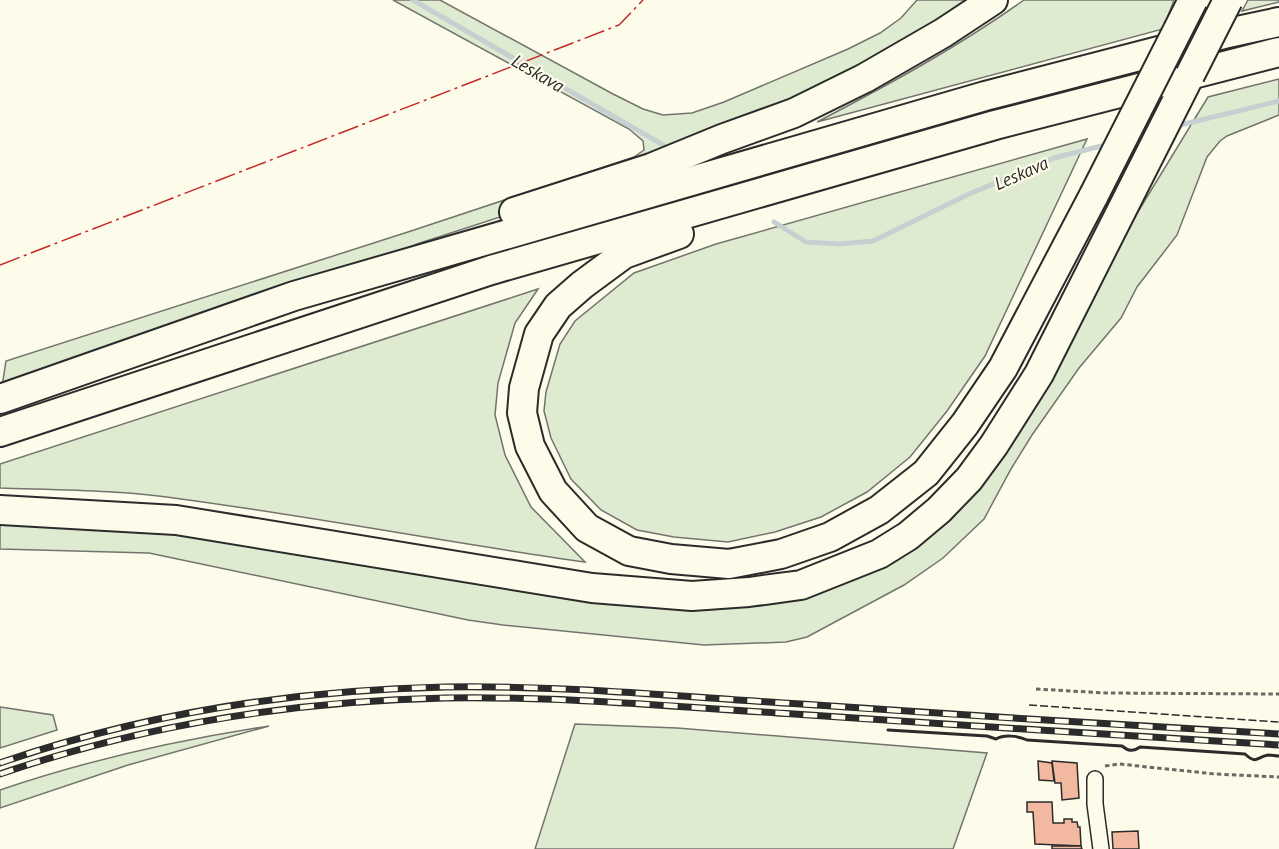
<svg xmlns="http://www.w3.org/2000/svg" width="1279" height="849" font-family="'PT Sans',sans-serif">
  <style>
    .green { fill: #deebd1; stroke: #74746e; stroke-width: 1.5 }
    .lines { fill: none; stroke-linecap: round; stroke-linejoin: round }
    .stream { stroke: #c7d0d0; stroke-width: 5 }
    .building { fill: #f2b8a0; stroke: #2b2b2b; stroke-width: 1.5 }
    .street-casing { stroke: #2b2b2b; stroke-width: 18 }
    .highway-casing { stroke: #2b2b2b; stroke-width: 32 }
    .path { stroke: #6a6964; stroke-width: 3; stroke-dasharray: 4.5 3; stroke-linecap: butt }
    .street { stroke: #fdfbea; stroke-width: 15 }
    .highway { stroke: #fdfbea; stroke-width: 28 }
    .rail-casing { stroke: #2b2b2b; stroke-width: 7 }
    .rail { stroke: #fdfbea; stroke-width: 4.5; stroke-dasharray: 14; stroke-linecap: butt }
    .highway-bridge-casing { stroke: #2b2b2b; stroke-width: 32; stroke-linecap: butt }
    .highway-bridge { stroke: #fdfbea; stroke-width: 28 }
    .fence { stroke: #2b2b2b; stroke-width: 1.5; stroke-dasharray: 8 3; stroke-linecap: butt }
    .wall { stroke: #2b2b2b; stroke-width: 3 }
    .power { stroke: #c62828; stroke-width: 1.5; stroke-dasharray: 21 4.5 3 4.5; stroke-linecap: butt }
    .labels { text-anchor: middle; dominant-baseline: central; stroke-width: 4.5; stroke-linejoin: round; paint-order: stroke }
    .water-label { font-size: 18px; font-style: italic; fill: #2b2b2b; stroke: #fdfbea }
  </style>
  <rect width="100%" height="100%" fill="#fdfbea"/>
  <!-- green -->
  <g class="green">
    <polygon points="393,0 440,0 613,94 643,109 663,115 692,113 724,102 848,49 880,33 901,18 917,0 976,0 939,26 651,168 417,244 294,296 0,399 6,361 411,231 634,157 644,150 643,141 629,129"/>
    <path d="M1024 0H1174L1163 29 817 122C888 85 958 47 1024 0Z"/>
    <polygon points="1248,0 1279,0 1279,2 1242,11"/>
    <polygon points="1279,79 1279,115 1227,136 1220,141 1207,157 1177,235 1137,287 1121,318 1079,368 1032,435 1011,469 984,519 943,558 904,585 807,637 786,642 704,645 503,625 468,620 149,553 0,549 0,510 592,588 749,592 908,536 1039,374 1208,97"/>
    <polygon points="1087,139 985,356 947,411 910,457 867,492 821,517 775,532 728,542 674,537 637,530 601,510 571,479 551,438 544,411 546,392 560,344 575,321 634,273 716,244"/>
    <path d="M538 289 515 323 498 383 495 415 505 455 531 507 585 562C450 543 316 517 181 499 123 490 59 490 0 488V464Z"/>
    <polygon points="0,707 53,715 57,730 0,748"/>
    <polygon points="575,724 677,728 987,753 953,849 535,849"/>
    <path d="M269 726 128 765 0 808V790C88 760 177 740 269 726Z"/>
  </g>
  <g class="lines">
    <!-- stream -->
    <g class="stream">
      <polyline points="413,0 663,145"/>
      <polyline points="1176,126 1279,101"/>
      <polyline points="774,222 806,242 840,244 873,241 967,195 1054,158 1109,144"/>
    </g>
  </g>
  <!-- building -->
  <g class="building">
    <polygon points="1038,761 1052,763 1054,781 1039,780"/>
    <polygon points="1052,761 1077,763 1079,798 1062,800 1061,783 1055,783"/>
    <polygon points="1027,802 1052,802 1053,823 1064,823 1064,819 1072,819 1072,822 1077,822 1078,827 1080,827 1081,846 1035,844 1033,812 1027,812"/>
    <polygon points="1138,831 1139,849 1113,849 1112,832"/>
    <polygon points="1052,846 1081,846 1082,849 1052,849"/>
  </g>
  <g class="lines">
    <defs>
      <polyline id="street" points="1095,779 1095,804 1101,849"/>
      <g id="highway">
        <polyline points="514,212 651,168 722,139 794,113 865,78 943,33 993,0"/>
        <polyline points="679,234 624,254 582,285 558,306 539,334 524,388 522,413 530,446 553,491 587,528 629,551 671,559 729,564 781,554 830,537 879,510 926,473 965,424 1003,368 1094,195"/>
        <polyline points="0,399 294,296 985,96 1228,33 1279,22"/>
        <polyline points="0,432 491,270 995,125 1279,52"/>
        <polyline points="0,510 176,520 592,588 692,596 749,592 801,585 879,554 908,536 939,510 969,479 994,445 1039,374 1190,75"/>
      </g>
    </defs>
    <!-- street casing -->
    <use href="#street" class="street-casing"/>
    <!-- highway casing -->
    <use href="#highway" class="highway-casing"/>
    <!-- path -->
    <g class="path">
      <polyline points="1036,689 1106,693 1279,694"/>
      <polyline points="1105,766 1119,764 1215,774 1279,777"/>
    </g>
    <!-- street -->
    <use href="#street" class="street"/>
    <!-- highway -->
    <use href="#highway" class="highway"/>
    <defs>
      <g id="rail">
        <path d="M0 763C142 714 295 690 445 687 564 685 682 697 801 704 960 715 1120 725 1279 734"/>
        <path d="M0 774C143 725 294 701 445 698 561 696 678 707 794 714 956 725 1117 735 1279 745"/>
      </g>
    </defs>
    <!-- rail casing -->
    <use href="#rail" class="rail-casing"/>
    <!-- rail -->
    <use href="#rail" class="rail"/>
    <defs>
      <g id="highway-bridge">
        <polyline points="1190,75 1228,0"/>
        <polyline points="1094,195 1193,0"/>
      </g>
    </defs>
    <!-- highway-bridge casing -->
    <use href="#highway-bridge" class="highway-bridge-casing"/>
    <!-- highway-bridge -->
    <use href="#highway-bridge" class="highway-bridge"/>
    <!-- fence -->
    <polyline class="fence" points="1029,705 1279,722"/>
    <!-- wall -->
    <path class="wall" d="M888 730 987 736 996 739C1005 734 1018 736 1027 740L1122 746C1128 751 1133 752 1140 747L1245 754C1257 765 1256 757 1268 755 1272 755 1275 756 1279 756"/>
    <!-- power -->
    <polyline class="power" points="0,265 619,25 643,0"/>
  </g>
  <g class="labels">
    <!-- water labels -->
    <g class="water-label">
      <text transform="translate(538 73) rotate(30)">Leskava</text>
      <text transform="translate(1021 173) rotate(-24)">Leskava</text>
    </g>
  </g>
</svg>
